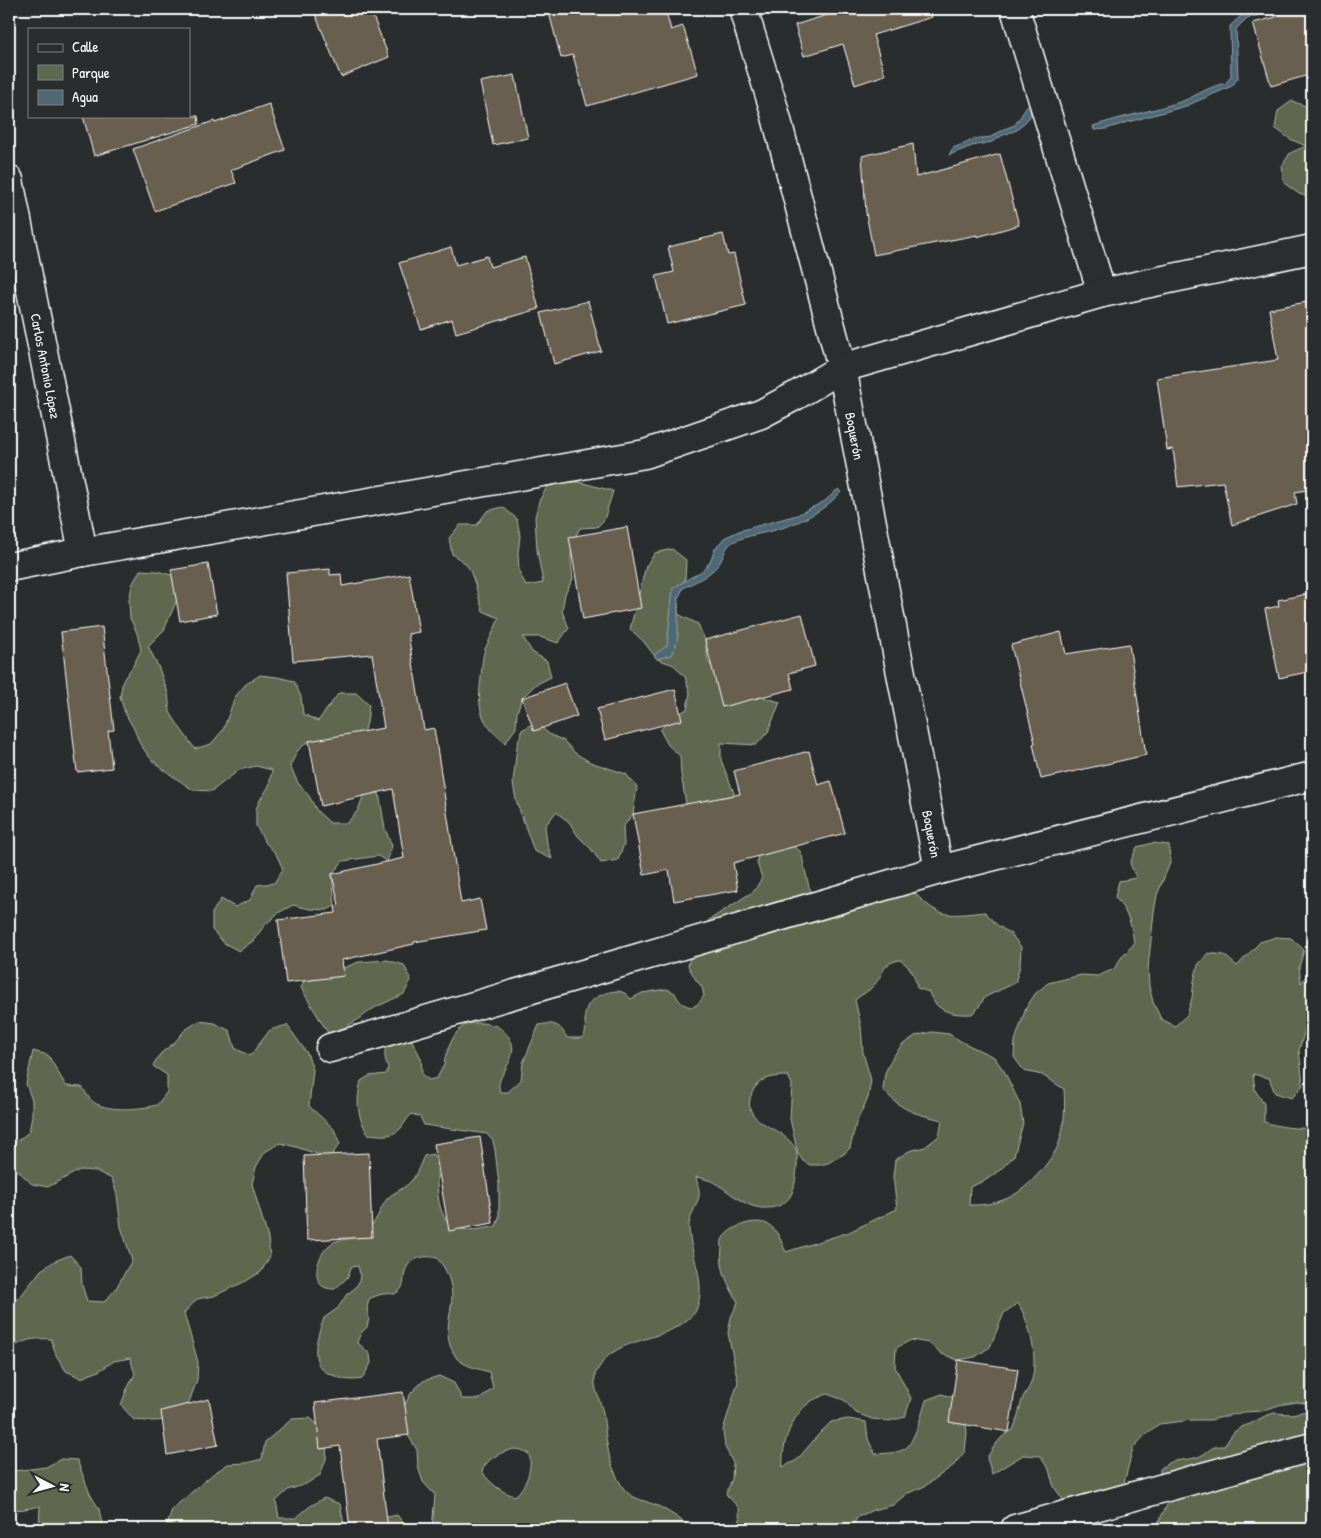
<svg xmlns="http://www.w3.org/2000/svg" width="1321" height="1538" font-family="'Patrick Hand',sans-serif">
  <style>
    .green { fill: #5e684f; stroke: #aeb4a7; fill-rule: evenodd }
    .water { fill: #4f6874; stroke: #95a4ac }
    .building { fill: #685e4f; stroke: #fff }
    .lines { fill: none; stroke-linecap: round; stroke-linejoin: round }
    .street-casing { stroke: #fff; stroke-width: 31 }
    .street { stroke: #2a2d2e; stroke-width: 28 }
    .labels { text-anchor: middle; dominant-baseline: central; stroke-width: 5; stroke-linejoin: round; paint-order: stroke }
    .street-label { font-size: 14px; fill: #fff; stroke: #2a2d2e }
  </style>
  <rect width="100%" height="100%" fill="#2a2d2e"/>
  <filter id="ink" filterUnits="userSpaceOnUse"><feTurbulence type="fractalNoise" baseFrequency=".02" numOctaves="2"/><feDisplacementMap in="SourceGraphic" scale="10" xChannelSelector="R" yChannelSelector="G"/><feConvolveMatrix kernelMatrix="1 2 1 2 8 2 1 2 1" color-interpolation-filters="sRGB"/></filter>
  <g filter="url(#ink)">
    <!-- green -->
    <g class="green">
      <polygon points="1292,101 1308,107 1312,113 1312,198 1299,194 1284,183 1282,166 1290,153 1306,146 1290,139 1275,128 1278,111"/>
      <path d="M562 482H579L613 491 604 520 597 527 580 528 572 543 571 560 573 579 565 594 562 611 569 628 558 643 540 637H523L532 652 547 661 551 677 535 685 522 698 517 712 516 728 505 743C480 722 477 709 481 678 482 667 482 656 486 647 491 637 495 628 499 618L483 611C478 598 474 573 465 563 461 560 456 557 452 554L449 538 460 525H477L487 511 503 507 517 519 520 536 518 553 519 571 526 586 543 583 537 550 535 517 539 501 547 487Z"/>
      <polygon points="672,549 686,560 685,580 678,599 678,614 698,624 705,640 708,661 717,674 745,700 762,697 780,702 768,732 756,745 721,743 721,760 734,793 731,810 686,804 681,774 680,756 668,745 660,730 671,718 687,709 690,693 685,677 674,665 657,659 643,641 630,629 646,566 655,553"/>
      <polygon points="140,570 157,571 174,576 179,595 164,630 148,646 158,666 168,693 170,712 178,725 195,749 211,744 223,730 235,697 245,685 260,675 277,677 294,681 301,697 303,714 318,721 339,693 356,693 369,705 367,723 361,740 309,741 298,750 290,766 298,783 309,796 317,811 330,823 347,823 358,810 364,794 379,793 385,829 392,846 387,862 378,856 343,861 332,874 335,906 327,910 310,909 293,905 278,913 264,926 253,941 239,951 224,943 212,930 212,913 221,899 235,907 250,900 257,885 274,883 283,869 276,854 265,842 256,826 256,809 260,800 269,786 272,770 256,766 239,770 212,791 193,790 164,770 151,759 140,744 134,729 125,713 120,697 123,680 133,666 141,650 137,633 130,618 129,601 132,585"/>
      <polygon points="536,722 549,734 564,741 575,753 590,762 626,774 637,787 633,814 623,827 624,844 618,860 601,863 591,849 578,836 569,822 556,812 545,826 547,843 552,859 534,851 516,800 513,783 517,746 522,730"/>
      <path d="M788 841 801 852 809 887 817 902 909 887C939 919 944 916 985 912L997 925 1011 934 1021 947 1020 966 1015 983 985 997 978 1008 972 1014C953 1015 935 1012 929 992L917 988C915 975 911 967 900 960 882 963 885 972 875 984 870 991 862 994 855 1000L861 1026 863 1053 871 1080 868 1098 856 1123 850 1148 844 1154 828 1163 820 1165H810L803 1161 798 1154 790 1119 792 1084 788 1076C775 1076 761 1077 754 1089 734 1125 786 1125 796 1150 799 1160 796 1186 791 1195 785 1206 772 1209 761 1208 742 1206 728 1189 711 1181 706 1179 701 1178 696 1177 697 1183 700 1190 699 1196 697 1206 688 1218 689 1228 690 1255 708 1283 696 1310 695 1314 691 1316 688 1319 665 1341 615 1338 600 1366 598 1369 595 1373 595 1376 593 1388 601 1401 603 1413 607 1442 607 1464 624 1489 631 1499 647 1501 658 1506 666 1510 686 1522 692 1529H432L435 1495 423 1482 418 1467 417 1450 403 1427V1408L411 1393 423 1381 439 1376 454 1383 462 1399H480L493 1388 489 1372C479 1369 468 1367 460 1361 456 1359 455 1355 453 1352 443 1334 451 1316 452 1298 452 1283 447 1269 437 1258 426 1255 411 1257 406 1269 403 1275 405 1284 401 1289 400 1291 397 1292 395 1294 385 1293 379 1294 369 1299L367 1308 369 1318 367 1327 361 1333 357 1342 370 1354 371 1363 362 1379C351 1381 344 1380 335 1376 330 1374 324 1372 321 1368 310 1354 319 1332 324 1318L338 1308 347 1294 354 1289 359 1282 360 1274 358 1266 351 1267 348 1277 335 1289C329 1289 322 1288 319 1282 313 1271 321 1250 331 1244 337 1239 346 1240 353 1238 358 1236 365 1232 369 1228 378 1220 380 1208 387 1199 394 1191 405 1189 412 1180 417 1174 420 1164 424 1156L433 1154C439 1164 437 1169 437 1180 438 1225 452 1237 496 1226L499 1218V1184L495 1150 493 1141 487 1134 424 1125 420 1117 412 1114C407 1118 405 1123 401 1128 392 1138 380 1135 368 1134 357 1116 356 1102 361 1081L369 1076 386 1074 388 1067C384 1058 384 1052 387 1043L409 1035 421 1058 422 1075 429 1080 437 1078 445 1063 444 1061C448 1049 453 1032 465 1025 471 1021 492 1023 498 1027 502 1029 510 1037 511 1041 518 1057 501 1071 499 1084 499 1087 499 1089 500 1092H508L521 1080 523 1063 539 1025C554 1022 560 1024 567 1038H583C587 1030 585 1028 585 1019 584 1003 595 996 610 992 620 990 624 991 631 999L642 993 667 989 675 993C679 1002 683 1006 693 1007L699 1003 704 996 702 987 696 980 688 966 691 951 704 926 709 920 754 891 762 878 757 863 759 846ZM514 1449 522 1450 529 1454C533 1468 526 1487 515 1496 502 1493 488 1482 482 1471 487 1458 501 1452 514 1449Z"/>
      <path d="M1153 843 1169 845 1170 863 1157 895 1154 912 1148 968 1149 986 1153 1002 1161 1019 1175 1026 1187 1015 1192 998 1194 981 1198 965 1208 953 1224 955 1237 966 1260 942 1276 937 1291 938 1304 950 1299 967 1301 983 1312 968V1012L1309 1016 1299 1050 1303 1085 1292 1098 1275 1093 1269 1078 1253 1074 1255 1090 1264 1104V1122C1280 1127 1295 1129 1312 1128V1404L1297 1402 1279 1405 1262 1411 1244 1412 1210 1420H1193L1159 1424 1145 1435 1133 1448 1124 1483 1112 1496 1079 1508 1064 1501 1054 1487 1049 1470 1040 1456 1023 1455 992 1474 987 1458C993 1448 1001 1434 1013 1430 1017 1420 1019 1411 1022 1400 1024 1394 1029 1389 1031 1383 1039 1359 1030 1323 1018 1303L1004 1313 990 1347 975 1357 958 1360 942 1354 929 1343 911 1340 896 1348 895 1367 911 1398 905 1417 889 1421 872 1419 856 1413 844 1400 827 1394C823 1396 817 1398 813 1400 792 1413 781 1444 783 1467L797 1460 819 1434 831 1422 848 1419 866 1422 868 1439 875 1454C885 1453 897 1454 906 1448 914 1442 923 1411 926 1400L942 1394 958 1399 965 1415 967 1433 965 1451 954 1465 925 1486 906 1494 893 1505 873 1510 858 1517 850 1529H740L739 1508 726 1494 732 1479 733 1463 725 1447 723 1430 738 1382 728 1333 731 1317 738 1302C728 1285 719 1268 722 1248 722 1245 721 1242 722 1240 728 1227 754 1218 767 1224 778 1229 781 1242 786 1252L849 1232 897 1209 893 1176 895 1160 909 1151 925 1147 939 1136 942 1120C913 1113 904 1112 883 1090L885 1073 892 1058 902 1045 915 1036 932 1032 949 1034 964 1043 994 1057 1004 1071 1020 1104 1023 1123 1014 1156 1000 1170 986 1180 970 1187 969 1205C1004 1206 1023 1193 1045 1166 1051 1158 1057 1150 1060 1140 1065 1123 1065 1106 1064 1089L1042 1075 1024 1071 1014 1057 1015 1041 1026 1008 1035 994 1048 983 1081 975 1098 976 1114 969 1123 955 1134 944C1132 924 1128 913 1115 897L1119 881 1136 878 1130 863 1137 847Z"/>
      <polygon points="387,960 404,965 411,980 404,994 374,1008 359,1019 344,1028 328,1033 301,988 308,972 343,968 359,962"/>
      <path d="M199 1021 215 1023 230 1031 235 1048 250 1056 270 1030 287 1025 307 1053 313 1070 309 1106 334 1129 340 1144 329 1158 296 1147 280 1143 265 1152 256 1167 252 1184 268 1238 270 1256 261 1272 246 1281 214 1296 197 1299 184 1313 198 1362 197 1380 184 1416C166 1421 154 1422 134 1420L121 1405 127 1389 135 1374 130 1358 114 1361 99 1371 81 1378 66 1371 56 1355 51 1339C33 1338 23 1339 9 1351V1305L20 1297 41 1270 55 1261 70 1255 81 1267 82 1285 87 1301 104 1302 115 1290 132 1260 121 1227 117 1195 112 1179 96 1171 80 1170 48 1187 32 1184 9 1162V1136L16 1142 29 1132 32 1116V1100L26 1084 33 1051 48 1055 66 1086 82 1087C85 1091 88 1097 91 1100 104 1113 141 1109 157 1105L167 1092V1075L153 1066 161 1053 174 1043 185 1030Z"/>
      <path d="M1312 1410V1524L1307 1529H1155L1168 1503 1160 1474V1469C1174 1457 1182 1462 1198 1457 1206 1454 1210 1448 1215 1447 1218 1446 1221 1446 1224 1446L1234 1432 1241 1427 1250 1424 1265 1416 1274 1413 1291 1414Z"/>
      <polygon points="310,1418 322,1428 327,1443 326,1459 320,1475 306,1484 288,1490 276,1501 279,1518 296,1518 309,1507 324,1498 340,1504 345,1529 168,1529 167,1526 172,1509 213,1474 228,1464 246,1463 262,1459 265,1442 292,1419"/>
      <path d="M61 1459 77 1460 90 1494 99 1509 103 1529H39L40 1506C30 1508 19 1511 9 1509V1470L14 1471 46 1467Z"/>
      <polygon points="397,1515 408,1529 368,1529 379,1519"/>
    </g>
    <!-- water -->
    <g class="water">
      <path d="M1256 9H1282L1247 18 1236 29 1238 78 1232 86 1186 106 1128 122 1106 129 1094 130 1093 126C1123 116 1153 111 1183 101 1197 95 1210 86 1226 83L1231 76 1230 26 1245 12Z"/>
      <polygon points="1030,102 1033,107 1029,118 1017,130 1003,135 992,142 972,146 949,155 953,148 975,139 991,137 1004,129 1015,125"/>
      <path d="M838 489 841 492C823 512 798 524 772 531 761 534 737 537 729 545 724 550 723 560 718 565 709 576 695 582 683 588L678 599V635L676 645 671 655 657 659 654 655 667 646 673 588 702 571 710 562 715 549 724 538 739 531 797 515 825 501Z"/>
    </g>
    <!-- building -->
    <g class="building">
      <polygon points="313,9 370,9 389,57 341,77"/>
      <polygon points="548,9 665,9 671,30 683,26 698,74 587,106 573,55 561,58"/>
      <polygon points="846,9 930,9 932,17 873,35 885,75 855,85 843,44 804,56 795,25"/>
      <polygon points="1274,9 1312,9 1312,74 1271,86 1253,23 1276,17"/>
      <polygon points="515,75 528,138 493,145 480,82"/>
      <polygon points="269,104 285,150 231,170 236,183 155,211 133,149 214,121 215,123"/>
      <polygon points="83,116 198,116 199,124 94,156"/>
      <polygon points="913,144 916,177 1000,154 1019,225 977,237 977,235 874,255 866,213 862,156"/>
      <polygon points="723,234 728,255 734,254 746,305 667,324 656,276 674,272 668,247"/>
      <polygon points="451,247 456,265 487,256 490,267 525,257 539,309 456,333 452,319 421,329 399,263"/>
      <polygon points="588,301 601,351 554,364 541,313"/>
      <polygon points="1312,301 1312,489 1295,492 1297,504 1232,525 1223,482 1178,487 1173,449 1167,450 1157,378 1278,360 1269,309"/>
      <polygon points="627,527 641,608 583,619 569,537"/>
      <polygon points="208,564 217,614 180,621 171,570"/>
      <polygon points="330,569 330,575 341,574 342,586 409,574 419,632 408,634 424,730 434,728 461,903 480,899 486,930 414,942 414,944 342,960 344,976 286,983 278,920 336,913 335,906 339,905 332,874 404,858 393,789 321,806 309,741 384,728 372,654 293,661 286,573"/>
      <polygon points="1312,593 1312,671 1279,678 1265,609 1279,606 1278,600"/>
      <polygon points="802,614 815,666 789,673 793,689 722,707 705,640"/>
      <polygon points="102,627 114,730 108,731 112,768 77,772 61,632"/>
      <polygon points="1061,632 1066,654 1129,644 1146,755 1041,779 1033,744 1035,743 1011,645"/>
      <polygon points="565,683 577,716 534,731 522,698"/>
      <polygon points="675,689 682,720 605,740 597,709"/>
      <polygon points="809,751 818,785 831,781 845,833 733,863 738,890 674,901 669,870 644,875 633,814 740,794 734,771"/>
      <polygon points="480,1137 493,1223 449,1231 434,1144"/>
      <polygon points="369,1153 372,1237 307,1240 304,1156"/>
      <polygon points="958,1360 1018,1369 1009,1432 949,1422"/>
      <polygon points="403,1392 409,1435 377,1439 388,1529 350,1529 340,1446 320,1449 315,1403"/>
      <polygon points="209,1399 218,1445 167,1455 161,1411"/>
    </g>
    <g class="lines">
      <defs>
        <g id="street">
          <polyline points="743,9 774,109 842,368 939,870"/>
          <polyline points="1015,9 1102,293"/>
          <polyline points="9,180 83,552"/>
          <polyline points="9,567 83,552 645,454 761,414 795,396 842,368 1102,293 1312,249"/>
          <polyline points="330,1048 939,870 1312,776"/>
          <polyline points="1015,1529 1312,1447"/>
        </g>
      </defs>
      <!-- street casing -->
      <use href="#street" class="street-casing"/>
      <!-- street -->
      <use href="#street" class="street"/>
    </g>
  </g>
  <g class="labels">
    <!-- street labels -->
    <g class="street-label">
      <text transform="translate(46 366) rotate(79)">Carlos Antonio López</text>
      <text transform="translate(855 436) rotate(79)">Boquerón</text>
      <text transform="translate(932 834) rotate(79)">Boquerón</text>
    </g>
  </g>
  <!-- margin -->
  <rect width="1321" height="1538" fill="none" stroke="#2a2d2e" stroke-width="30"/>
  <rect x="15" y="15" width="1291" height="1508" fill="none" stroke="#fff" stroke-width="2" filter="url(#ink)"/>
  <!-- legend -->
  <rect x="28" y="28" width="162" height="90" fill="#2a2d2e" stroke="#7f8182"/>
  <rect x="38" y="44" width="25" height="8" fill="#2a2d2e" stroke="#7f8182"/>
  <text x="72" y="52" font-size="15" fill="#ffffff">Calle</text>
  <rect x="38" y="65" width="25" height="15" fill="#5e684f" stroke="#7f8182"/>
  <text x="72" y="78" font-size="15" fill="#ffffff">Parque</text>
  <rect x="38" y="90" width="25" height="15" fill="#4f6874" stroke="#7f8182"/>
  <text x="72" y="102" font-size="15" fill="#ffffff">Agua</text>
  <!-- north arrow -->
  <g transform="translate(52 1486) rotate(96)" stroke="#2a2d2e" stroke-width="4" paint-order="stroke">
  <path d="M0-4L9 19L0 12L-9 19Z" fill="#ffffff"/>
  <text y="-8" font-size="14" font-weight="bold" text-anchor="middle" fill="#ffffff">N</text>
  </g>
</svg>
